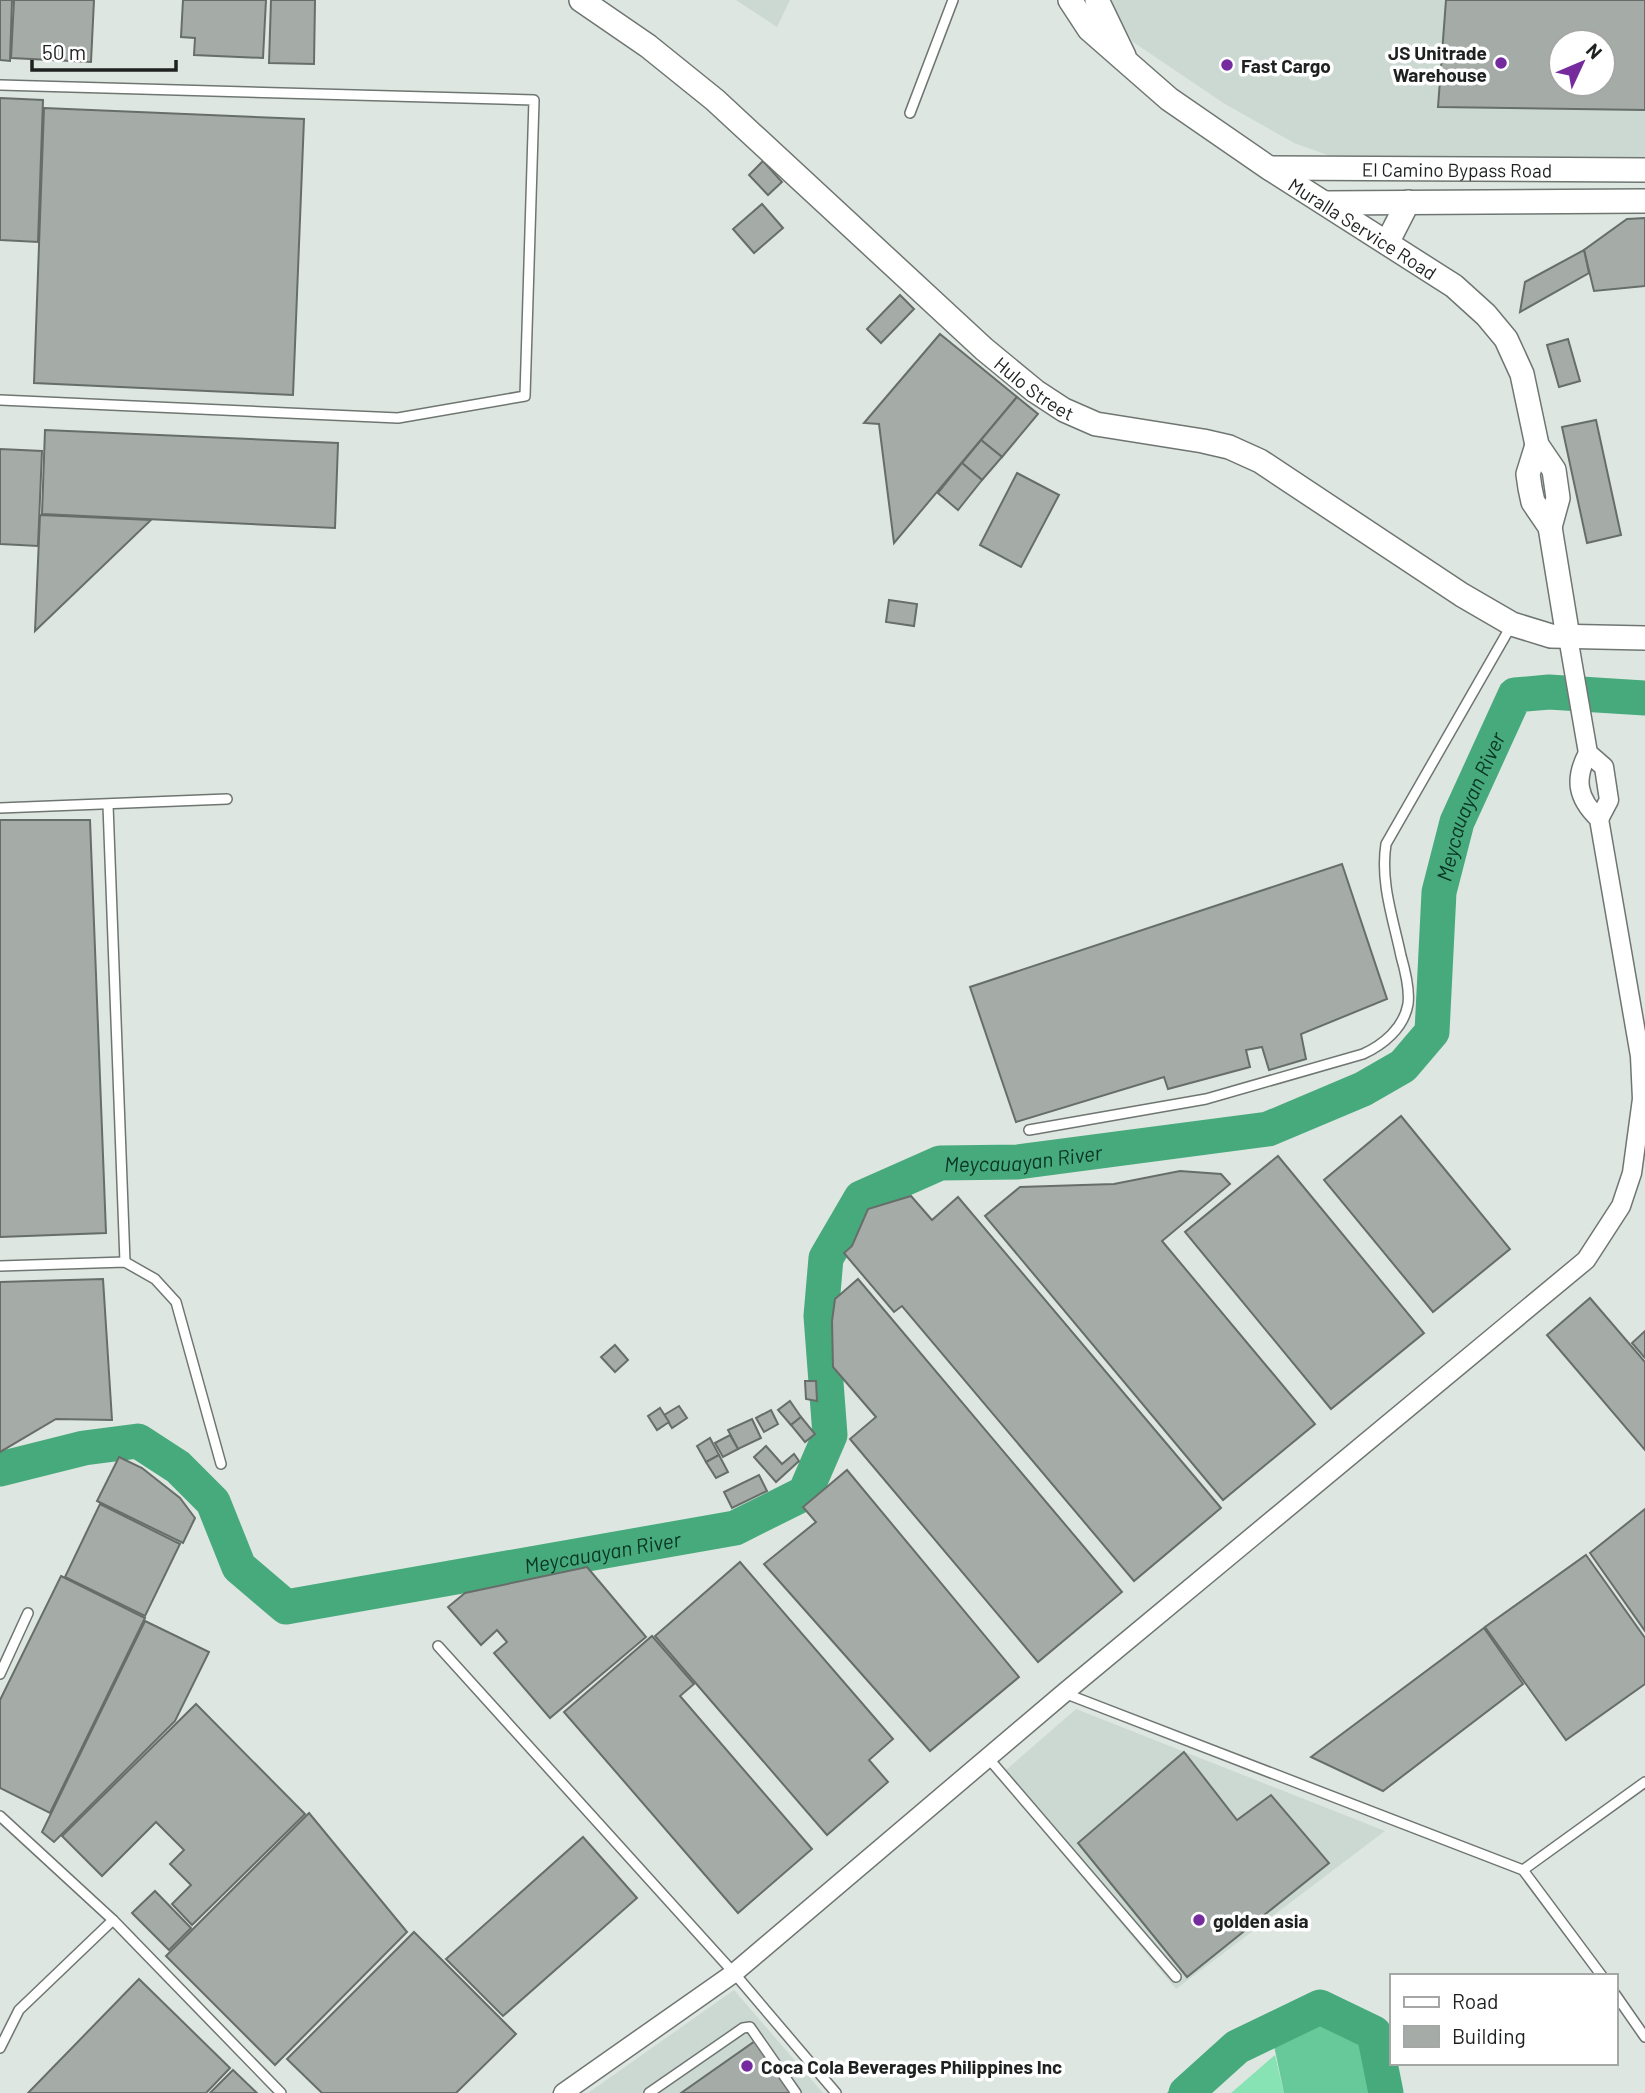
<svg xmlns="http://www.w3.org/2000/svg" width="1645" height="2093" font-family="Barlow,sans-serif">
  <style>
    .built { fill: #cbd9d2; fill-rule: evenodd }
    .green { fill: #87e3b4 }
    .forest { fill: #67c899 }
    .water { fill: #47aa7c }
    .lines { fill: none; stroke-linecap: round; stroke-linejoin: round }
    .river { stroke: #47aa7c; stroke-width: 35 }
    .building { fill: #a5aca8; stroke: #676e6a; stroke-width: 2; fill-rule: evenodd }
    .service-casing { stroke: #6f7672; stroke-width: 12 }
    .minor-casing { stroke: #6f7672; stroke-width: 21 }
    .tertiary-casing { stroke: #6f7672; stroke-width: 26 }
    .service { stroke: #fff; stroke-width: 9 }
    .minor { stroke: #fff; stroke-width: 18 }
    .tertiary { stroke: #fff; stroke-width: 23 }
    .poi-dot { fill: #752b9e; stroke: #fff; stroke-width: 2.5 }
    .labels { text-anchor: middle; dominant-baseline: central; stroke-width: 7; stroke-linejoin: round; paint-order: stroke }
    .poi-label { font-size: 19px; font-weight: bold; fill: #1e2120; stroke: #fff; text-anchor: start }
    .street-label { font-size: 19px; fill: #1e2120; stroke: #fff }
    .water-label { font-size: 21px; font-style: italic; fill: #093523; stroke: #fff }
  </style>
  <rect width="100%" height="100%" fill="#dee6e1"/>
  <!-- built -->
  <g class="built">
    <polygon points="736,0 790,0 777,27"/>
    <path d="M1108 0H1645V159L1336 158 1294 143 1225 104 1133 42ZM1561 42H1603V84H1561Z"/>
    <polygon points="1076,1709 1385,1831 1176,1989 998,1777"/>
    <polygon points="734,1990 823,2093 588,2093"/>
  </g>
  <!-- green -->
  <polygon class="green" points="1275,2055 1284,2093 1231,2093"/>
  <!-- forest -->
  <polygon class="forest" points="1320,2018 1365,2040 1374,2093 1284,2093 1273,2041"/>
  <!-- water -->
  <polygon class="water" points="1229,2034 1245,2058 1206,2093 1167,2093"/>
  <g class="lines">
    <!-- river -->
    <g class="river">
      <path id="s1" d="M0 1469 84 1448 138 1441 178 1467 213 1502 239 1567 286 1607 735 1528 805 1493 830 1435 821 1316 826 1258 861 1198 940 1163 1018 1162 1268 1129 1363 1089 1403 1066 1432 1032 1439 892 1457 822 1515 695 1549 692 1645 698"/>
      <polyline points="1186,2093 1237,2047 1320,2007 1374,2033 1386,2093"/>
    </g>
  </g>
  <!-- building -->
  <g class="building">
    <polygon points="0,0 12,0 10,61 0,60"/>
    <polygon points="14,0 94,0 91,62 11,58"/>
    <polygon points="183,0 266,0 263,58 194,55 195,38 181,37"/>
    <polygon points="271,0 315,0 314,64 269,63"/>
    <path d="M1446 0H1645V110L1438 107ZM1561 42H1603V84H1561Z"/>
    <polygon points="0,98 43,100 38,242 0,240"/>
    <polygon points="44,108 304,119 293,395 34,383"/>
    <polygon points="763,161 782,182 768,195 749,175"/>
    <polygon points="762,204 783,228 754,253 733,229"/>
    <polygon points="1645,218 1645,286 1594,291 1584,250 1627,219"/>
    <polygon points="1584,250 1589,273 1520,312 1525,282"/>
    <polygon points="900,295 914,309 881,343 867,329"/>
    <polygon points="940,334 1017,397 894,543 879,424 864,423"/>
    <polygon points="1568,339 1580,381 1559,387 1547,345"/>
    <polygon points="1017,397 1038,414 1002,457 981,440"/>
    <polygon points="1596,420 1621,535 1587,543 1562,427"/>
    <polygon points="45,430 338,443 335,528 42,514"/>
    <polygon points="981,440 1002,457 982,480 962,463"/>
    <polygon points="0,449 42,451 38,546 0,544"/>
    <polygon points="962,463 982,480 958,510 938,493"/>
    <polygon points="1017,473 1059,495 1021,567 980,545"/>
    <polygon points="40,515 151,520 35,631"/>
    <polygon points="889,600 917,604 914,626 886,622"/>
    <polygon points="0,820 90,820 106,1233 0,1237"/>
    <polygon points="1342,864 1387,999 1301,1034 1306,1059 1269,1070 1262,1047 1246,1050 1250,1067 1168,1089 1164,1077 1016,1122 970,987"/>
    <polygon points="1401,1116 1510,1249 1433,1312 1324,1180"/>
    <polygon points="1278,1156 1424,1333 1331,1409 1185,1232"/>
    <polygon points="1180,1171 1221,1174 1230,1184 1162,1241 1315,1424 1223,1500 985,1216 1020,1187 1114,1184"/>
    <polygon points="911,1196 932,1220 958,1197 1221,1508 1134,1581 902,1306 894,1312 844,1253 852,1246 868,1209"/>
    <polygon points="103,1279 112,1420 56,1419 0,1452 0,1282"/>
    <polygon points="858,1279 1122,1592 1038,1662 850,1439 876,1417 833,1367 832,1321 835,1299"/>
    <polygon points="1590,1298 1645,1362 1645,1450 1547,1335"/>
    <polygon points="1645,1331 1645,1358 1632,1343"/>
    <polygon points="615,1345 628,1360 615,1372 601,1357"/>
    <polygon points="805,1381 816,1381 817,1401 806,1399"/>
    <polygon points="790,1401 801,1417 791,1425 778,1410"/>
    <polygon points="679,1406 687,1418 672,1428 664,1415"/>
    <polygon points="660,1408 669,1422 657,1430 648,1416"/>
    <polygon points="771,1410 778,1424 764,1432 756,1418"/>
    <polygon points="801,1417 815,1434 805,1442 791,1425"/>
    <polygon points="752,1419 761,1438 738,1449 728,1430"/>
    <polygon points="730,1435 738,1449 723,1457 715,1443"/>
    <polygon points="710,1438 719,1455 706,1462 697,1446"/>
    <polygon points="766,1446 782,1464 794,1454 799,1461 776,1482 754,1457"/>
    <polygon points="719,1455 728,1472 716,1478 706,1462"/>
    <polygon points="119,1457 142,1468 180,1498 195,1518 183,1543 97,1501"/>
    <polygon points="847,1470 1019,1677 930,1751 764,1564 816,1522 803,1507"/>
    <polygon points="759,1475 767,1491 732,1508 724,1492"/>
    <polygon points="100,1504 180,1544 145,1616 65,1577"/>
    <polygon points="1645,1509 1645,1631 1590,1553"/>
    <polygon points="1586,1555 1645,1638 1645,1684 1566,1740 1485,1627"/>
    <polygon points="740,1562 893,1739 869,1760 888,1782 827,1835 655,1636"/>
    <polygon points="587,1567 646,1637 550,1718 494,1653 507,1642 497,1630 481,1645 448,1607 465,1593"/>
    <polygon points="61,1576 145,1618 50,1813 0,1788 0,1700"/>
    <polygon points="145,1621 209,1652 175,1721 54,1842 42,1832"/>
    <polygon points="1484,1628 1523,1684 1383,1791 1311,1757"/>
    <polygon points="652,1636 694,1684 680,1696 812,1849 738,1913 564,1712"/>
    <polygon points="196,1704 305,1814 192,1925 172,1904 191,1885 170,1864 184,1850 156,1822 102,1876 62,1836"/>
    <polygon points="1184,1752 1237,1820 1271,1795 1329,1863 1187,1977 1078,1843"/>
    <polygon points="309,1813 407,1932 275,2065 166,1956"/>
    <polygon points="583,1837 637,1898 503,2016 446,1959"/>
    <polygon points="155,1891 191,1928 169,1950 132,1913"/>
    <polygon points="414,1932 516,2034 456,2093 322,2093 287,2059"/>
    <polygon points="139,1979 230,2068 206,2093 28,2093"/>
    <polygon points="758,2039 791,2093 681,2093"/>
    <polygon points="233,2070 257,2093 210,2093"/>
  </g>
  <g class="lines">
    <defs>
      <g id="service">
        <polyline points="0,85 534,100 525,396 398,418 0,400"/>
        <polyline points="910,113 953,0"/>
        <polyline points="108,805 125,1262"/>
        <polyline points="0,808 227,799"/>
        <path d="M1029 1130 1206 1099 1363 1054C1383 1045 1404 1028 1408 1004 1410 989 1405 970 1401 956 1393 918 1380 882 1386 844L1511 626"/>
        <polyline points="0,1266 125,1262 155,1279 176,1302 221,1464"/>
        <polyline points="438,1646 734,1973 836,2093"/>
        <polyline points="0,1674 28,1613"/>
        <polyline points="1064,1693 1523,1870 1602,1976"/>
        <polyline points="989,1759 1176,1977"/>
        <polyline points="0,1816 113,1920 281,2093"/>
        <polyline points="1523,1870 1645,1782"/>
        <polyline points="1615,1994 1645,2037"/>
        <polyline points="0,2048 19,2010 113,1920"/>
        <polyline points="649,2093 743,2028 750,2027 796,2093"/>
      </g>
      <g id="minor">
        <polyline points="1568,637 1588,753 1604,767 1609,800 1599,819"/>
        <path d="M563 2093 734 1973 1064 1693 1586 1260 1621 1206 1632 1173 1642 1099 1640 1056 1599 819C1577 798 1574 779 1588 753"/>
      </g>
      <g id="tertiary">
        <path id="s2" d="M581 0 648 46 715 100 984 349 1035 391 1064 410 1096 424 1203 441 1229 447 1260 461 1462 595 1512 624 1551 636 1645 638"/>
        <path id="s3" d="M1070 0 1089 29 1169 99 1269 168 1454 286 1486 315 1506 339 1522 374 1537 445 1554 470 1558 498 1550 527"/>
        <polyline points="1097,0 1124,56"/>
        <path id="s4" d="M1270 168 1645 170"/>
        <polyline points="1326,203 1645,201"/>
        <polyline points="1387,243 1408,202"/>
        <polyline points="1537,445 1528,474 1530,488 1533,502 1550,527 1568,637"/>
      </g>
    </defs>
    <!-- service casing -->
    <use href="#service" class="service-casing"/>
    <!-- minor casing -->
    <use href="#minor" class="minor-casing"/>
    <!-- tertiary casing -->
    <use href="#tertiary" class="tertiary-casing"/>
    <!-- service -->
    <use href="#service" class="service"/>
    <!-- minor -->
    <use href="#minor" class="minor"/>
    <!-- tertiary -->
    <use href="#tertiary" class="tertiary"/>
  </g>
  <!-- markers -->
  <g class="poi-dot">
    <circle cx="1501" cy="63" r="7"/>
    <circle cx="1227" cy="65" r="7"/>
    <circle cx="1199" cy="1920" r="7"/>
    <circle cx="747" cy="2066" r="7"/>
  </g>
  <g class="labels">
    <!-- poi labels -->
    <g class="poi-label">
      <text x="1487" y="52" text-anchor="end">JS Unitrade<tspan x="1487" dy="22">Warehouse</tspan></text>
      <text x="1241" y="65">Fast Cargo</text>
      <text x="1213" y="1920">golden asia</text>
      <text x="761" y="2066">Coca Cola Beverages Philippines Inc</text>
    </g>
    <!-- street labels -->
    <g class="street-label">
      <text stroke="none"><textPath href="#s4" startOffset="187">El Camino Bypass Road</textPath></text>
      <text stroke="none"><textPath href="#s3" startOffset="374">Muralla Service Road</textPath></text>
      <text stroke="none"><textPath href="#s2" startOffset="598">Hulo Street</textPath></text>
    </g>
    <!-- water labels -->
    <g class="water-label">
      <text stroke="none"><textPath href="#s1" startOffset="2056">Meycauayan River</textPath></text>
      <text stroke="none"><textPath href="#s1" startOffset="1384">Meycauayan River</textPath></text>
      <text stroke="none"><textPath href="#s1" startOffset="691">Meycauayan River</textPath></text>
    </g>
  </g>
  <!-- legend -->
  <rect x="1390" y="1974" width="228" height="91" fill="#ffffff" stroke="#a5a6a6" stroke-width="2"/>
  <rect x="1404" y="1997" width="35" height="10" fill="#ffffff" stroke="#a5a6a6" stroke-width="2"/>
  <text x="1452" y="2009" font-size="21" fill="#1e2120">Road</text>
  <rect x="1404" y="2026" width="35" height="21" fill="#a5aca8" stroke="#a5a6a6" stroke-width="2"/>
  <text x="1452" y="2044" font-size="21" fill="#1e2120">Building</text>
  <!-- north arrow -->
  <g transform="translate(1582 63) rotate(46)"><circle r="33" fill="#ffffff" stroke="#a5a6a6" stroke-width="2"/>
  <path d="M0-5L12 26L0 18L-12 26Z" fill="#752b9e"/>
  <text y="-10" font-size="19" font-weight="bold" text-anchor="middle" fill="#1e2120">N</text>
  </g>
  <!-- scale -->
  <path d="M32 60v10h144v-10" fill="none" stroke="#1e2120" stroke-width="3.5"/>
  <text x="42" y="60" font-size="21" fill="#1e2120" stroke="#ffffff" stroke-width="5" paint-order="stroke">50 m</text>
</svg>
